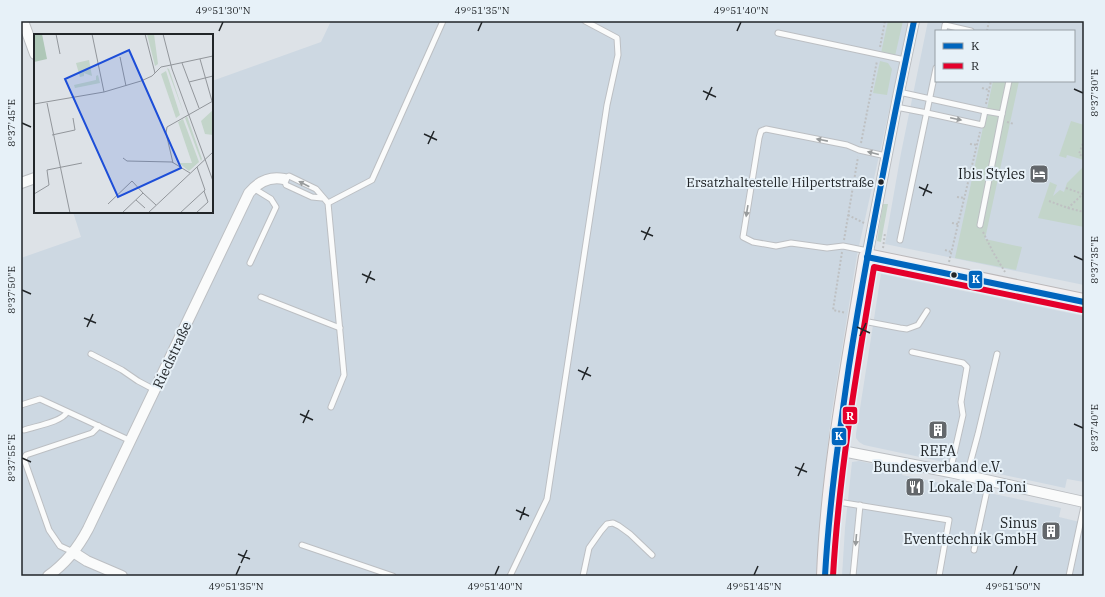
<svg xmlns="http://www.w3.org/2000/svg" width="1105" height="597" font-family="'IBM Plex Serif',serif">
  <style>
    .built { fill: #cdd8e2; fill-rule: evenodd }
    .green { fill: #c3d5ca }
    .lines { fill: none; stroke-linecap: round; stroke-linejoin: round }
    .lane-casing { stroke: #bcbfc3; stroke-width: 7 }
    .street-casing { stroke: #bcbfc3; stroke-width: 12 }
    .primary-casing { stroke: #bbb8ba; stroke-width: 18 }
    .path { stroke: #bec0c2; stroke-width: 2; stroke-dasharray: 2 2; stroke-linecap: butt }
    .lane { stroke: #fafbfb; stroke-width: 5 }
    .street { stroke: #fafbfb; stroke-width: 10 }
    .primary { stroke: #f4f1f2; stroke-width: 16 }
    .bus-1-casing { stroke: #e7f1f8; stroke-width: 9 }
    .bus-2-casing { stroke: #e7f1f8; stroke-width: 9 }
    .bus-1 { stroke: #0065bd; stroke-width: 6 }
    .bus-2 { stroke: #e4002b; stroke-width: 6 }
    .oneway { fill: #989b9c }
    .ticks { fill: none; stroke: #212528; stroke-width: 1.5 }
    .bus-dot { fill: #212528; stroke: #e7f1f8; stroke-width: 1.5 }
    .labels { text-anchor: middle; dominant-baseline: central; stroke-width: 4; stroke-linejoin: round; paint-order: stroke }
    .bus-label { font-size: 13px; fill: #212528; stroke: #e7f1f8; text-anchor: end }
    .poi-label { font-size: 14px; fill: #212528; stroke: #e7f1f8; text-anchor: end }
    .street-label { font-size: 14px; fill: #212528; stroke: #e7f1f8 }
    .inset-road { fill: none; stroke: #92969b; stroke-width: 1 }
    .view { fill: #1d4ed8; fill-opacity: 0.15; stroke: #1d4ed8; stroke-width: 2 }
    .inset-edge { fill: none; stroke: #212528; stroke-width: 2 }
    .line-badge { stroke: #e7f1f8; stroke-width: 1.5 }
    .badge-label { font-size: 11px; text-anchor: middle; font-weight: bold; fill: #fff }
    .neatline { fill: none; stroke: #212528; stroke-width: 1.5 }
    .ticks-label { font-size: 10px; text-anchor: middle; fill: #212528 }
  </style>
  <rect width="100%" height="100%" fill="#dde2e7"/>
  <!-- built -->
  <g class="built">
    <polygon points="331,21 909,21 857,255 831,417 822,497 816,576 21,576 21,258 81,237 73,212 212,212 212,98 214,97 212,93 212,81 321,42"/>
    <path d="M928 21H1084V285L885 244 901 153ZM936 31H1074V81H936Z"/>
    <polygon points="881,274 1084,316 1084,482 1067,479 1065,488 864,445 859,442 856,438 856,434"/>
    <polygon points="859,461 903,470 902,475 1061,508 1059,517 1084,523 1084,576 842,576 845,528 852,462"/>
  </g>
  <!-- green -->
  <g class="green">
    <polygon points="888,21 903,21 895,56 881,53"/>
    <polygon points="880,61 888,63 892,69 887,95 873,93"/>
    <polygon points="993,81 1019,81 985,239 1022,247 1016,270 955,258"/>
    <polygon points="1071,121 1084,125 1084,160 1067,155 1066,158 1059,156"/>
    <polygon points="1084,166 1084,227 1038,218 1050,182 1057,185 1053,196 1060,190 1064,192 1067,183"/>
    <polygon points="883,204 888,204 881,242 877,241"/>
    <polygon points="859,343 863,343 848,433 846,430"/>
    <polygon points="840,506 835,576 832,576 837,507"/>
  </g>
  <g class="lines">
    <defs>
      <g id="lane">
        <polyline points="944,31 945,25 971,31"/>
        <polyline points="778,33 905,60"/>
        <polyline points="896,107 927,113 982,125 985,111 899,92"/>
        <polyline points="985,111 1002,114 1009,81"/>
        <polyline points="322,198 312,197 286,185 284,179 289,176 316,189 328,203 344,375 331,407"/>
        <polyline points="328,203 372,180 443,21"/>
        <polyline points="980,225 1002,114"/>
        <polyline points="900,240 936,68"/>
        <polyline points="868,251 843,246 827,248 791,243 776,246 753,242 743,237 759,138 761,131 766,129 847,145 859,150 886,156"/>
        <polyline points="250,263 276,207 271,199 253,188"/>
        <polyline points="261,297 340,328"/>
        <polyline points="858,320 900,328 907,329 918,325 927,311"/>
        <polyline points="912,352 963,363 967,367 961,402 963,415 950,472"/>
        <polyline points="91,354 122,370 138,381 155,390"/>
        <polyline points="21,405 40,399 131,441"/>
        <path d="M24 430C36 426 62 422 67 412"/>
        <polyline points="967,475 978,434 997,354"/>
        <polyline points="832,501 949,520 939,576"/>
        <polyline points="302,545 393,576"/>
        <polyline points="974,550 989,481"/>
        <polyline points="73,552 60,546 49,530 24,459 26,455 92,433 99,426"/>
        <polyline points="510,576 547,499 607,105 618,55 617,38 585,21"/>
        <polyline points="583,576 589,548 601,531 607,524 613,523 619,526 630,534 652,555"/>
        <polyline points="853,576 860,505"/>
        <polyline points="1069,576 1084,506"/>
      </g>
      <g id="street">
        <polyline points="23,21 35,54"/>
        <polyline points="21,183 35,178"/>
        <polyline points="867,257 899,92 914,21"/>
        <polyline points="837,450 950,472 1084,502"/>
        <polyline points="73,552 87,561 122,576"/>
        <path d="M48 576C65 564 78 548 88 529L249 193C258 182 269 176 284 179"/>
      </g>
      <path id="primary" d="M825 576C829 469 850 363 867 257L1084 302"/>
    </defs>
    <!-- lane casing -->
    <use href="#lane" class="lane-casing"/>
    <!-- street casing -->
    <use href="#street" class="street-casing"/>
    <!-- primary casing -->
    <use href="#primary" class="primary-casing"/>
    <!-- path -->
    <g class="path">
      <polyline points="987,31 989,21"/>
      <polyline points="880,47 885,21"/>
      <polyline points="982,88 989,90"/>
      <polyline points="986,104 991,81"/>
      <polyline points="1007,122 1014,124"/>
      <polyline points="1084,140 1079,154 1084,157"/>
      <polyline points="861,143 877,61"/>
      <polyline points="970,144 977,145"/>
      <polyline points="964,170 971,171"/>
      <polyline points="1066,188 1083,194"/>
      <polyline points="957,197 965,198"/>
      <polyline points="1049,201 1068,208 1084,193"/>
      <polyline points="1068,208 1084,212"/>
      <polyline points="848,215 864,223"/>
      <polyline points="952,223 958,224"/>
      <polyline points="983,232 993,252 1005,272"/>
      <polyline points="844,240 858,157"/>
      <polyline points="883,248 885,233"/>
      <polyline points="945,250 951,252"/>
      <polyline points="842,252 833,310 846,313"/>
      <polyline points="949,262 980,132"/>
    </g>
    <!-- lane -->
    <use href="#lane" class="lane"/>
    <!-- street -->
    <use href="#street" class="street"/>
    <!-- primary -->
    <use href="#primary" class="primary"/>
    <defs>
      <g id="bus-1">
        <polyline points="867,257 1084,302"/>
        <path d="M825 576C829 505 839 436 849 366 867 250 890 135 914 21"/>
      </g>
      <path id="bus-2" d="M833 576C839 472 857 369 874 267L1082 310"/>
    </defs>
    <!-- bus-1 casing -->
    <use href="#bus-1" class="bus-1-casing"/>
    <!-- bus-2 casing -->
    <use href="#bus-2" class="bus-2-casing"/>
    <!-- bus-1 -->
    <use href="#bus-1" class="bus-1"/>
    <!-- bus-2 -->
    <use href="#bus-2" class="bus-2"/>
  </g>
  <!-- one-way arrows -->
  <defs><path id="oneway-solid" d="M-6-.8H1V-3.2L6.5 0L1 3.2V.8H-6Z"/></defs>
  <g class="oneway">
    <use href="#oneway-solid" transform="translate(956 119) rotate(12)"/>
    <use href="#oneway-solid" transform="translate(822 140) rotate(-169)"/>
    <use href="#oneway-solid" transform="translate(873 153) rotate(-166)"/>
    <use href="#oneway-solid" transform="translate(304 184) rotate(-153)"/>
    <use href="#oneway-solid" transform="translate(747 211) rotate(99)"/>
    <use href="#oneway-solid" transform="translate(856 540) rotate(95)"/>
  </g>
  <!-- ticks -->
  <path class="ticks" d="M219 31 223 22M478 31 482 22M737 31 741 22M1074 89 1083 93M703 91 716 97M706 100 712 87M22 123 31 127M424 134 437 140M428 144 434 131M919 187 932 193M923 196 928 184M641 231 653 236M644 240 650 227M1074 256 1083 260M362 274 375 280M366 283 371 271M22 290 31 294M84 318 96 323M87 327 93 314M857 327 870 333M860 336 866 323M578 370 591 376M582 380 588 367M300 414 313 420M303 423 309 410M1074 424 1083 428M22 458 31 462M795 467 807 472M798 476 804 463M516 510 529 516M520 520 525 507M238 554 250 559M241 563 247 550M236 575 240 566M495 575 499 566M754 575 758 566M1013 575 1017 566"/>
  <!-- icons -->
  <defs>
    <symbol id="hotel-square" viewBox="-11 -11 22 22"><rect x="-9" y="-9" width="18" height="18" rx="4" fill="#63676b" stroke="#e7f1f8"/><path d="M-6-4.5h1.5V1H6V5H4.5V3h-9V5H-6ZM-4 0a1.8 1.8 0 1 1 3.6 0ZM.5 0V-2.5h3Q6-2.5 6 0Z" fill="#fff"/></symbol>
    <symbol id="building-square" viewBox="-11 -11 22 22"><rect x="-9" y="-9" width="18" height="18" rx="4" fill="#63676b" stroke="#e7f1f8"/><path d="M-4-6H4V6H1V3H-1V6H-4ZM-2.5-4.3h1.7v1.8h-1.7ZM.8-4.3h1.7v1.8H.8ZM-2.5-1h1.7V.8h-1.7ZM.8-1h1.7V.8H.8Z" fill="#fff"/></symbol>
    <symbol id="restaurant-square" viewBox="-11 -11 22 22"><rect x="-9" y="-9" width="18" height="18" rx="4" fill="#63676b" stroke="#e7f1f8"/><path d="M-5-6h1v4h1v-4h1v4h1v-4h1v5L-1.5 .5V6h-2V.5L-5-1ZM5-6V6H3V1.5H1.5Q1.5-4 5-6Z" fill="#fff"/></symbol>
  </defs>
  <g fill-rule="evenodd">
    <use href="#hotel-square" x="1028" y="163" width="22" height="22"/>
    <use href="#building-square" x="927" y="419" width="22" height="22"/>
    <use href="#restaurant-square" x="904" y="476" width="22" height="22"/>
    <use href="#building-square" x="1040" y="520" width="22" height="22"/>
  </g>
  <!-- markers -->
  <g class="bus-dot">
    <circle cx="881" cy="182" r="3.5"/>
    <circle cx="954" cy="275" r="3.5"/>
  </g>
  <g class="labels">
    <!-- bus labels -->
    <g class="bus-label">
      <text x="874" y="182">Ersatzhaltestelle Hilpertstraße</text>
    </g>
    <!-- poi labels -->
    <g class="poi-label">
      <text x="1025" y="174">Ibis Styles</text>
      <text x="938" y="451" text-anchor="middle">REFA<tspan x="938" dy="16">Bundesverband e.V.</tspan></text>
      <text x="929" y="487" text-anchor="start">Lokale Da Toni</text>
      <text x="1037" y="523">Sinus<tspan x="1037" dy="16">Eventtechnik GmbH</tspan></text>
    </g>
    <!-- street labels -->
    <g class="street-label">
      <text transform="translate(172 355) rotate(-65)">Riedstraße</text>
    </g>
  </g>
  <!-- overview -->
  <g transform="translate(34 34)">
    <rect width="179" height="179" fill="#dde2e7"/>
    <path d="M113 0H120L124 30 121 32ZM55 26 58 42 50 39V42L46 43 42 29ZM133 34 135 35 150 80ZM132 37 146 81 142 84 127 40ZM64 41 66 49 41 54 40 51 62 46V42ZM179 76V101L171 100 167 87ZM153 82 168 125 167 127 151 84ZM149 85 165 128 155 137 145 129H158L144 88Z" fill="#c3d5ca"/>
    <path d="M0 0H8L13 25 0 28Z" fill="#aec7b7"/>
    <path class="inset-road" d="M22 0 26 20M58 0 70 58 107 47 118 42 127 33 137 31M111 0 121 39M129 0 138 35 179 147M86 23 92 52M166 25 178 67M148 29 165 74M137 31 179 22M155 48 179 42M13 69 36 179M0 70 70 58M18 101 41 96 39 84M89 124 93 127 138 128 156 139M139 129 132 99 133 93 179 67M109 159 122 171M0 160 15 151 13 136 48 129M102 166 111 174M74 170 98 147 109 159 88 179M114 179 179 118M146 179 171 156 163 133M162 179 174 168 170 157"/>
    <path class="view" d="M95 16 147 134 84 163 31 45Z"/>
    <rect width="179" height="179" class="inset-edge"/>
  </g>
  <g class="line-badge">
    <rect x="968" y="270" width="15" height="19" rx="4" fill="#0065bd"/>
    <rect x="842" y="406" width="16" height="19" rx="4" fill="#e4002b"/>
    <rect x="831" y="427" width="16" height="19" rx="4" fill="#0065bd"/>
  </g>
  <g class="badge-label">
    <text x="976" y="283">K</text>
    <text x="850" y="420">R</text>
    <text x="839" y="440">K</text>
  </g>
  <!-- border -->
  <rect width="1105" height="597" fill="none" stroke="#e7f1f8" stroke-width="44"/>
  <!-- legend -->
  <rect x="935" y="30" width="140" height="52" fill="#e7f1f8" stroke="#989fa5"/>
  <rect x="943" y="43" width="20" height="6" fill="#0065bd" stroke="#989fa5"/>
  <text x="971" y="50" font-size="12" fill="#212528">K</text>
  <rect x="943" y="63" width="20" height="6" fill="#e4002b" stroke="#989fa5"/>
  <text x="971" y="70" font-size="12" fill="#212528">R</text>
  <rect x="22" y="22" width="1061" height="553" class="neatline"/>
  <g class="ticks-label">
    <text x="223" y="14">49°51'30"N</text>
    <text x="482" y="14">49°51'35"N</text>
    <text x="741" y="14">49°51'40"N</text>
    <text transform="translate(1094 93) rotate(-90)" y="4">8°37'30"E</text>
    <text transform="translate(11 123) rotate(-90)" y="4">8°37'45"E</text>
    <text transform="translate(1094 260) rotate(-90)" y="4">8°37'35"E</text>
    <text transform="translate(11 290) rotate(-90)" y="4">8°37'50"E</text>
    <text transform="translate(1094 428) rotate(-90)" y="4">8°37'40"E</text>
    <text transform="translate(11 458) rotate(-90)" y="4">8°37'55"E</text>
    <text x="236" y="590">49°51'35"N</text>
    <text x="495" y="590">49°51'40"N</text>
    <text x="754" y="590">49°51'45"N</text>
    <text x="1013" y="590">49°51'50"N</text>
  </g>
</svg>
